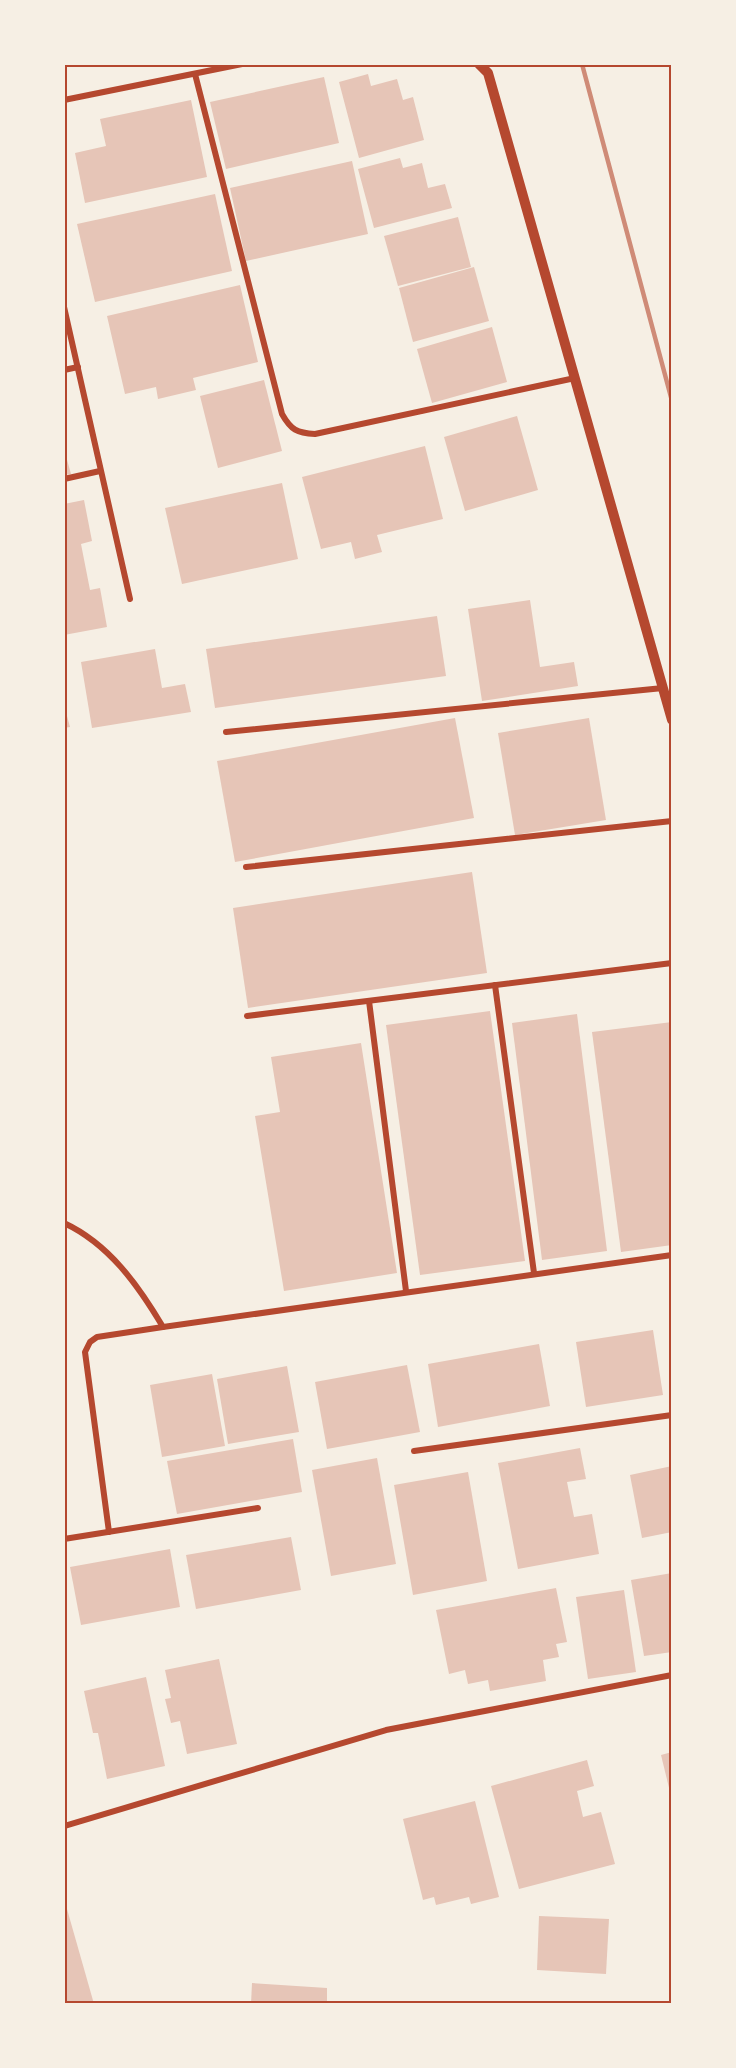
<svg xmlns="http://www.w3.org/2000/svg" width="736" height="2068" font-family="'Crimson Pro',serif">
  <style>
    .building { fill: #e6c5b7 }
    .lines { fill: none; stroke-linecap: round; stroke-linejoin: round }
    .minor { stroke: #b5482f; stroke-width: 6 }
    .tertiary { stroke: #b5482f; stroke-width: 10 }
    .rail { stroke: #cf8b77; stroke-width: 4.5 }
    .neatline { fill: none; stroke: #b5482f; stroke-width: 2 }
  </style>
  <rect width="100%" height="100%" fill="#f6efe4"/>
  <!-- building -->
  <g class="building">
    <polygon points="368,74 371,86 397,79 403,100 413,97 424,140 359,158 339,82"/>
    <polygon points="324,77 339,143 226,169 210,102"/>
    <polygon points="191,100 207,177 85,203 75,153 106,146 100,119"/>
    <polygon points="400,158 403,168 422,163 428,188 445,184 452,208 374,228 358,169"/>
    <polygon points="352,161 368,234 246,261 230,188"/>
    <polygon points="215,194 232,271 95,302 77,224"/>
    <polygon points="458,217 471,267 398,286 384,236"/>
    <polygon points="474,267 489,321 413,342 399,288"/>
    <polygon points="240,285 258,362 193,378 196,390 158,399 156,387 125,394 107,316"/>
    <polygon points="492,327 507,382 432,403 417,349"/>
    <polygon points="264,380 282,451 218,468 200,396"/>
    <polygon points="517,416 538,490 465,511 444,437"/>
    <polygon points="425,446 443,519 377,535 382,552 355,559 351,542 321,549 302,477"/>
    <polygon points="64,449 71,474 64,475"/>
    <polygon points="282,483 298,559 182,584 165,508"/>
    <polygon points="84,500 92,541 81,544 90,590 100,588 107,627 64,635 64,504"/>
    <polygon points="530,600 540,667 574,662 578,686 482,701 468,609"/>
    <polygon points="437,616 446,676 215,708 206,649"/>
    <polygon points="155,649 162,688 185,684 191,712 92,728 81,662"/>
    <polygon points="64,705 70,727 64,728"/>
    <polygon points="455,718 474,818 235,862 217,761"/>
    <polygon points="589,718 606,820 515,835 498,733"/>
    <polygon points="472,872 487,973 248,1008 233,908"/>
    <polygon points="490,1011 525,1261 420,1275 386,1025"/>
    <polygon points="577,1014 607,1251 542,1260 512,1023"/>
    <polygon points="672,1022 672,1245 621,1252 592,1032"/>
    <polygon points="361,1043 397,1273 284,1291 255,1116 280,1112 271,1057"/>
    <polygon points="653,1330 663,1395 586,1407 576,1342"/>
    <polygon points="539,1344 550,1406 438,1427 428,1364"/>
    <polygon points="407,1365 420,1432 327,1449 315,1382"/>
    <polygon points="287,1366 299,1432 228,1444 217,1379"/>
    <polygon points="212,1374 225,1446 162,1457 150,1385"/>
    <polygon points="293,1439 302,1492 177,1514 167,1461"/>
    <polygon points="580,1448 586,1479 567,1482 574,1517 592,1514 599,1554 518,1569 498,1463"/>
    <polygon points="377,1458 396,1564 331,1576 312,1470"/>
    <polygon points="672,1466 672,1532 642,1538 630,1475"/>
    <polygon points="468,1472 487,1581 413,1595 394,1485"/>
    <polygon points="291,1537 301,1590 196,1609 186,1555"/>
    <polygon points="170,1549 180,1607 81,1625 70,1567"/>
    <polygon points="672,1573 672,1652 644,1656 631,1580"/>
    <polygon points="556,1588 567,1642 556,1644 559,1657 543,1660 546,1681 490,1691 488,1680 468,1684 465,1670 449,1674 436,1610"/>
    <polygon points="624,1590 636,1672 588,1679 576,1597"/>
    <polygon points="219,1659 237,1744 187,1754 180,1721 171,1723 165,1699 171,1698 165,1670"/>
    <polygon points="146,1677 165,1766 107,1779 98,1733 93,1733 84,1691"/>
    <polygon points="672,1752 672,1796 671,1796 661,1755"/>
    <polygon points="587,1760 594,1786 577,1791 583,1817 601,1812 615,1864 519,1889 491,1786"/>
    <polygon points="475,1801 499,1897 471,1904 469,1897 436,1905 434,1897 423,1900 403,1819"/>
    <polygon points="64,1902 65,1902 94,2004 64,2004"/>
    <polygon points="539,1916 609,1919 606,1974 537,1970"/>
    <polygon points="252,1983 327,1988 327,2004 251,2004"/>
  </g>
  <g class="lines">
    <!-- minor -->
    <g class="minor">
      <path d="M195 74 282 414C291 430 297 433 315 434L575 378"/>
      <polyline points="64,100 242,64"/>
      <polyline points="64,307 130,599"/>
      <polyline points="64,370 78,367"/>
      <polyline points="64,479 100,471"/>
      <polyline points="226,732 663,688"/>
      <polyline points="246,867 672,821"/>
      <polyline points="495,985 534,1273"/>
      <polyline points="369,1001 406,1291"/>
      <polyline points="247,1016 672,963"/>
      <path d="M64 1223C109 1244 138 1285 163 1327L672 1255"/>
      <polyline points="414,1451 672,1415"/>
      <polyline points="109,1532 85,1352 90,1342 97,1337 163,1327"/>
      <polyline points="64,1539 258,1508"/>
      <polyline points="64,1826 386,1730 672,1675"/>
    </g>
    <!-- tertiary -->
    <polyline class="tertiary" points="479,64 488,73 672,720"/>
    <!-- rail -->
    <polyline class="rail" points="582,64 672,401"/>
  </g>
  <!-- border -->
  <rect width="736" height="2068" fill="none" stroke="#f6efe4" stroke-width="132"/>
  <rect x="66" y="66" width="604" height="1936" class="neatline"/>
</svg>
